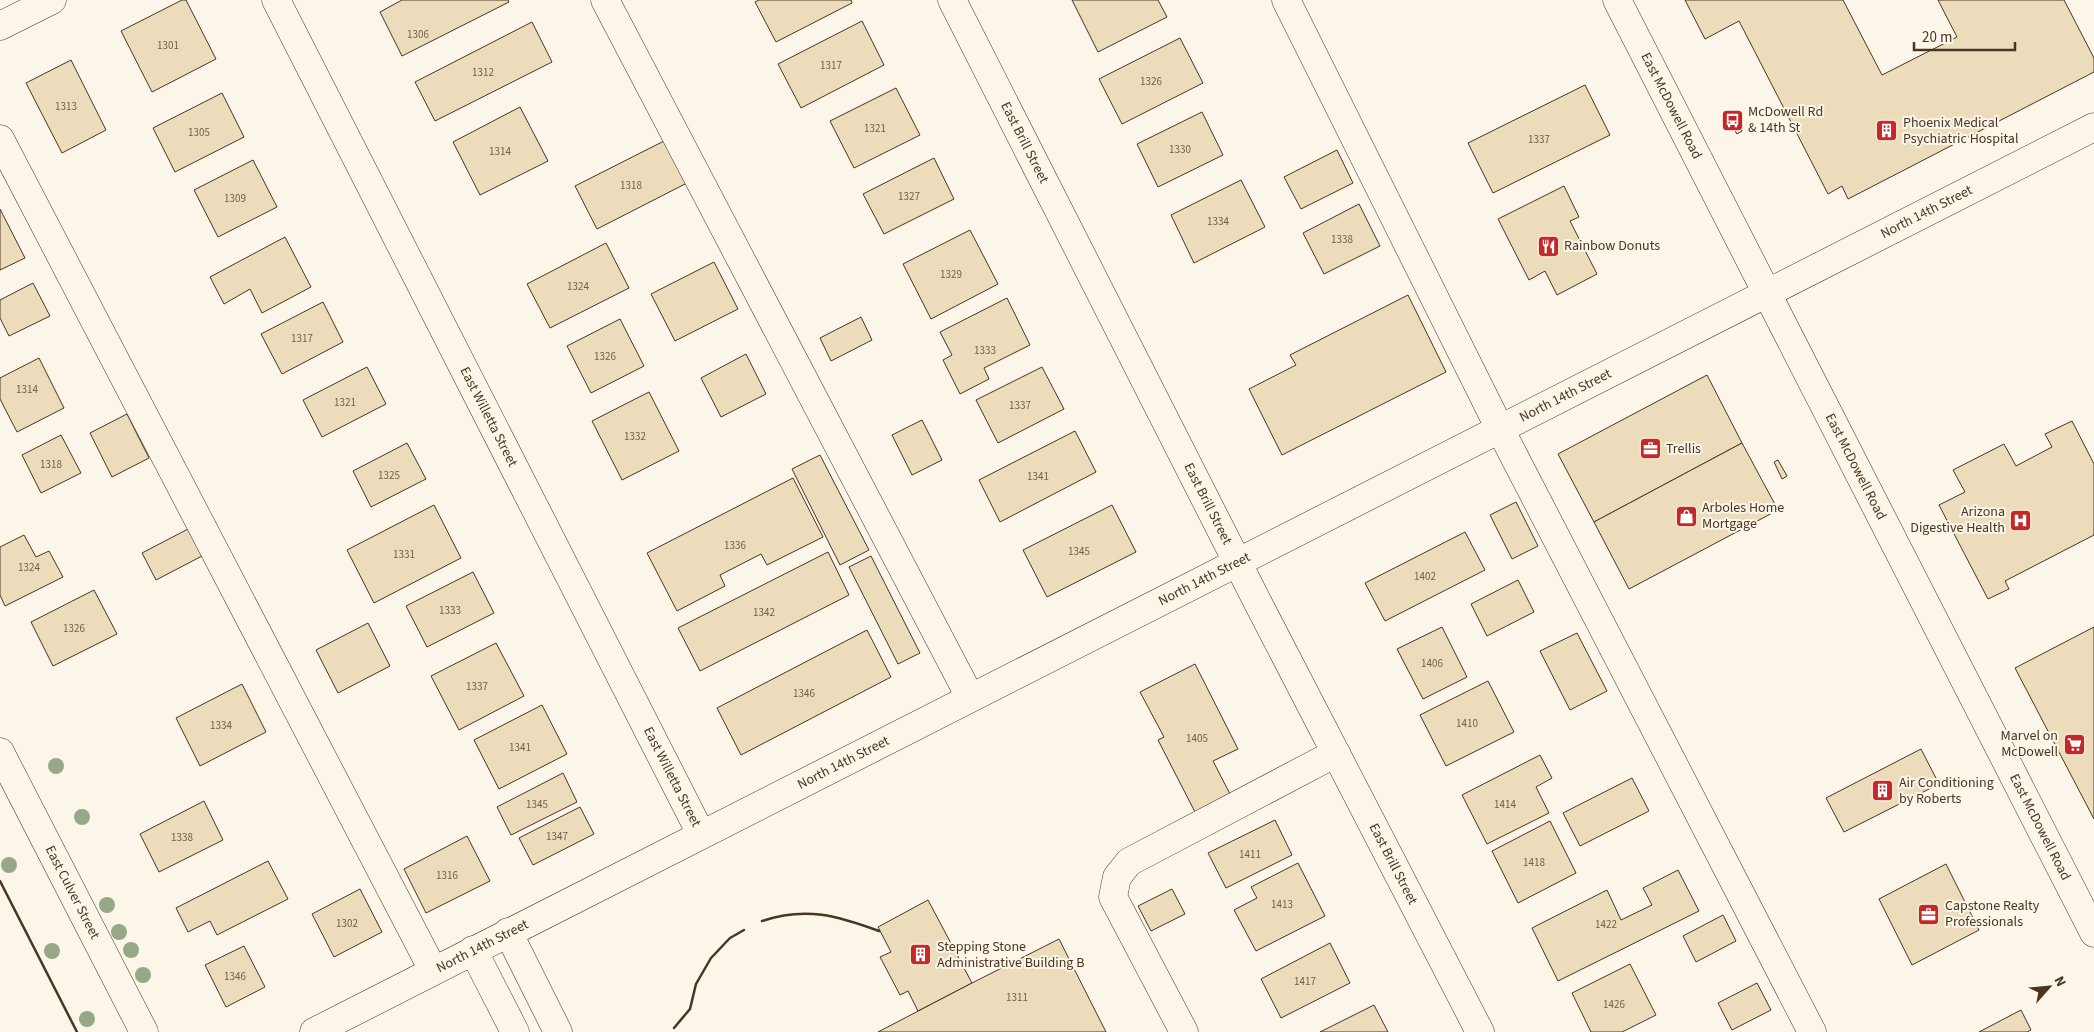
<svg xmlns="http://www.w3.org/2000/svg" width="2094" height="1032" font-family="'Source Sans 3',sans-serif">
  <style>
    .building { fill: #ecdcbc; stroke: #4a3520 }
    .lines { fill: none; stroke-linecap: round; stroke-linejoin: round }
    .minor-casing { stroke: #4a3520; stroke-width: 29 }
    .major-casing { stroke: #4a3520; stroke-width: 29 }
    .minor { stroke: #fbf6e9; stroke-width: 28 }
    .major { stroke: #fbf6e9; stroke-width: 28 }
    .wall { stroke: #4a3520; stroke-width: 2.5 }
    .tree { fill: #96a887 }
    .labels { text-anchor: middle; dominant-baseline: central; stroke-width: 4; stroke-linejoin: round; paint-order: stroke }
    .number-label { font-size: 11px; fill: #725f47 }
    .street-label { font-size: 14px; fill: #4a3520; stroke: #fbf6e9 }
    .poi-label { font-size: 14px; fill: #4a3520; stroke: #fbf6e9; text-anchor: start }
  </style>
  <rect width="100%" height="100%" fill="#fbf6e9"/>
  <!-- building -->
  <g class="building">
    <polygon points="182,0 186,0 216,59 152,92 121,31"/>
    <polygon points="402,0 508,0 509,2 402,56 380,12"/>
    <polygon points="759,0 851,0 852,3 776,42 755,2"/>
    <polygon points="1072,0 1158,0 1167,17 1098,52"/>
    <polygon points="1685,0 1843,0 1882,75 1957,37 1938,0 2064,0 2094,58 2094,72 1848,199 1842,186 1828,194 1739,21 1705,39"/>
    <polygon points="862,21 884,65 801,108 778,64"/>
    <polygon points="532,22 552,62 435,121 415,82"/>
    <polygon points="1180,38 1203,83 1122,124 1099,79"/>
    <polygon points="71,60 106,130 62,153 26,83"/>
    <polygon points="1585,85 1610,135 1493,193 1468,143"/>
    <polygon points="896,88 920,135 854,168 830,121"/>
    <polygon points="222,93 244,137 175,172 153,128"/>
    <polygon points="520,107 548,161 480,195 453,142"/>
    <polygon points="1202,112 1223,155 1158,187 1137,144"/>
    <polygon points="1733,115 1742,131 1737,134 1728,119"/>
    <polygon points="666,140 687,183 597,229 575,186"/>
    <polygon points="1337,150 1353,183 1301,209 1284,177"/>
    <polygon points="934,158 954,199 884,234 863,194"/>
    <polygon points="253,160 277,207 218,237 194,190"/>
    <polygon points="1241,180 1265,227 1194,263 1171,215"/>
    <polygon points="1564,186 1579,217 1570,221 1597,274 1557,295 1545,271 1529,280 1498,219"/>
    <polygon points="1359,204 1380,246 1324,274 1303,233"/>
    <polygon points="0,209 25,258 0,270"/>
    <polygon points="970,230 998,284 931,319 903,264"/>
    <polygon points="285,237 311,287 262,313 250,289 224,304 210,277"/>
    <polygon points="606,243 629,288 550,328 527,284"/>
    <polygon points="714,262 738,309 675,341 651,294"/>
    <polygon points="33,283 50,316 9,336 0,318 0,300"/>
    <polygon points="1408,295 1446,372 1282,455 1249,389 1296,365 1290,355"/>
    <polygon points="1007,298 1030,345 984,368 989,379 960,394 943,360 952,355 940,332"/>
    <polygon points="323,302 343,342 282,374 261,334"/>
    <polygon points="861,317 872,340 831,361 820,338"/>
    <polygon points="620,319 644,366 591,393 567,346"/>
    <polygon points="746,354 766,394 721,417 701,378"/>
    <polygon points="39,358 64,408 17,432 0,399 0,378"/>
    <polygon points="367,367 386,404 322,437 303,400"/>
    <polygon points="1042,367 1064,409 998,443 976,400"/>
    <polygon points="1707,375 1742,443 1594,522 1558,454"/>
    <polygon points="649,392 679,451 622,480 592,421"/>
    <polygon points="127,414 149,458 112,477 90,433"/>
    <polygon points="922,420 942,460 912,475 892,435"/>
    <polygon points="2072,421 2094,464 2094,535 2005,581 2009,589 1988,599 1939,505 1965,492 1953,470 2004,444 2016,466 2052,447 2045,434"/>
    <polygon points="1075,431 1096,472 1000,522 979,480"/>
    <polygon points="61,435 81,473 41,493 22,455"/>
    <polygon points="407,443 426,479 371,507 353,471"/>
    <polygon points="1742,443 1778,510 1629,589 1594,522"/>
    <polygon points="820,455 869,550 840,565 792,469"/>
    <polygon points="1778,460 1787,476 1782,479 1774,462"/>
    <polygon points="793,478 823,537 767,565 761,554 720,575 725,586 677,611 647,553"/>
    <polygon points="1516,502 1538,546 1512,559 1490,515"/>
    <polygon points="434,505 461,558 374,603 347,550"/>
    <polygon points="1112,505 1136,552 1047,597 1023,550"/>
    <polygon points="188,529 202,556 156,580 142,553"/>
    <polygon points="1465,532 1485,570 1385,621 1365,583"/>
    <polygon points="24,535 36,557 49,551 63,577 5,606 0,595 0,547"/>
    <polygon points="828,552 849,595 700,671 678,628"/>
    <polygon points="871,556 920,653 898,664 849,567"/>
    <polygon points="473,572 494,613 427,647 406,606"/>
    <polygon points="1518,580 1534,612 1487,636 1471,604"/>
    <polygon points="94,590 117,634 53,666 31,622"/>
    <polygon points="368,623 390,666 338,693 316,650"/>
    <polygon points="1442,627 1467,677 1423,699 1397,649"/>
    <polygon points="2094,627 2094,819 2015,668"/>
    <polygon points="867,630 891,677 741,755 717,708"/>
    <polygon points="1577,633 1607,691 1570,710 1540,651"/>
    <polygon points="496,643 524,696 459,730 431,676"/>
    <polygon points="1195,664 1238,749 1213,761 1230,794 1195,812 1158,740 1164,737 1140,692"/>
    <polygon points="1488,681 1514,732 1446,766 1420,715"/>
    <polygon points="242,684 266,732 200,766 176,718"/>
    <polygon points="542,705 567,754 499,789 474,740"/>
    <polygon points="1921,749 1939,784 1844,832 1826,798"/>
    <polygon points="1540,755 1552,778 1536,787 1549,813 1487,844 1462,795"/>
    <polygon points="563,773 577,802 511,835 497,807"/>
    <polygon points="1632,778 1649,811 1580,846 1563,813"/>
    <polygon points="204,801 223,840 159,872 140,834"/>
    <polygon points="580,807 594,834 533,865 519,838"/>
    <polygon points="1275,820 1292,855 1226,888 1208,853"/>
    <polygon points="1550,821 1576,873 1518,903 1492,851"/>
    <polygon points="467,836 490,881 426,913 404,869"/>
    <polygon points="268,861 288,899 217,935 210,921 188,932 176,908"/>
    <polygon points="1298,863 1325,916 1256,951 1234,910 1257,898 1251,887"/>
    <polygon points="1946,864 1979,930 1912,965 1879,899"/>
    <polygon points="1678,870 1699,911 1558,981 1532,928 1607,890 1621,920 1652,905 1643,888"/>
    <polygon points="360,889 382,932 334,957 312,914"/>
    <polygon points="1172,889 1185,914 1151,931 1138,906"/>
    <polygon points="928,900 972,983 918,1011 908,991 900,995 880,957 891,952 878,927"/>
    <polygon points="1723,915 1736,941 1696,962 1683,936"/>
    <polygon points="1059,939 1106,1032 878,1032 972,983"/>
    <polygon points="1330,943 1350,983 1281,1018 1261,979"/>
    <polygon points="244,946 265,987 226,1007 205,965"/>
    <polygon points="1630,964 1656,1015 1622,1032 1591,1032 1572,993"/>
    <polygon points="1757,983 1771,1010 1732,1030 1718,1003"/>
    <polygon points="1374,1005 1388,1032 1320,1032"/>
    <polygon points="2021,1010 2031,1030 2027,1032 1979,1032"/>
  </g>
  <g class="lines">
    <defs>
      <g id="minor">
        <path id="s1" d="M276 0 701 834"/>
        <polyline points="605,0 970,697"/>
        <path id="s2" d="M952 0 1257 601 1480 1032"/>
        <polyline points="1286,0 1500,429 1812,1032"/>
        <polyline points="0,26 52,0"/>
        <polyline points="0,139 433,970"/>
        <path id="s3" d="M0 752 144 1032"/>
        <polyline points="508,932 558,1032"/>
        <polyline points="473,950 515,1032"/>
        <path id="s4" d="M314 1032 2094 127"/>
        <polyline points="1184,1032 1113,897 1117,877 1129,862 1336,753"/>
      </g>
      <g id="major">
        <path id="s5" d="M1617 0 2094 933"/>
      </g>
    </defs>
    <!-- minor casing -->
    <use href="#minor" class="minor-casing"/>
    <!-- major casing -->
    <use href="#major" class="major-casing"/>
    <!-- minor -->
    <use href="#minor" class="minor"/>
    <!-- major -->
    <use href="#major" class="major"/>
    <!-- wall -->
    <g class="wall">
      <polyline points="0,881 77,1032"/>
      <path d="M762 921C806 906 838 916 879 931"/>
      <polyline points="674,1028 690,1009 696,984 711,958 730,938 744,930"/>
    </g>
  </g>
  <!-- trees -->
  <g class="tree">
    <circle cx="56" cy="766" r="8"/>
    <circle cx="82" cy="817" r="8"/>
    <circle cx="9" cy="865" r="8"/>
    <circle cx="107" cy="905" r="8"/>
    <circle cx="119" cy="932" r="8"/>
    <circle cx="131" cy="950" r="8"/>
    <circle cx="52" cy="951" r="8"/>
    <circle cx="143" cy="975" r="8"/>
    <circle cx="87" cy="1019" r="8"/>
  </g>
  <!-- icons -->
  <defs>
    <symbol id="bus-square" viewBox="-11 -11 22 22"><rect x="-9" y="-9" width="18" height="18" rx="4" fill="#c62828" stroke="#fbf6e9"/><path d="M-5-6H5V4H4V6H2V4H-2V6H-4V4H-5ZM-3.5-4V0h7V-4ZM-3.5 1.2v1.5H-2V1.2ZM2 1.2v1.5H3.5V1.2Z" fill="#fff"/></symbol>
    <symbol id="building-square" viewBox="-11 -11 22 22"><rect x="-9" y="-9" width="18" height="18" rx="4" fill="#c62828" stroke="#fbf6e9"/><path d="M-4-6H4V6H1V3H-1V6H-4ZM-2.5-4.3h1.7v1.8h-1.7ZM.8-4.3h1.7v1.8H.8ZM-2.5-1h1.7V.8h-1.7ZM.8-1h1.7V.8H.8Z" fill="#fff"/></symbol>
    <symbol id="restaurant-square" viewBox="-11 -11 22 22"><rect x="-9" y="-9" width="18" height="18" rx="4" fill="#c62828" stroke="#fbf6e9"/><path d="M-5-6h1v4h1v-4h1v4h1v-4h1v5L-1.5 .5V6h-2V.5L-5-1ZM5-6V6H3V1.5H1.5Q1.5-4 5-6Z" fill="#fff"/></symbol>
    <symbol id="office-square" viewBox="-11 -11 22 22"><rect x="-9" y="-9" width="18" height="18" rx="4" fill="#c62828" stroke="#fbf6e9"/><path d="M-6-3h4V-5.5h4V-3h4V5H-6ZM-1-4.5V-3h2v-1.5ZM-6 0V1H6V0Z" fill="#fff"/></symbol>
    <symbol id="shop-square" viewBox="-11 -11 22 22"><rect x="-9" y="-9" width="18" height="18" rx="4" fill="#c62828" stroke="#fbf6e9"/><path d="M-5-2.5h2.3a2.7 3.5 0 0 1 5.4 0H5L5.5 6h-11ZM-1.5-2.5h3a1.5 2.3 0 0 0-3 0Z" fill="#fff"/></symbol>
    <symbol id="hospital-square" viewBox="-11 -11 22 22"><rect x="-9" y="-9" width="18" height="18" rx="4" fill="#c62828" stroke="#fbf6e9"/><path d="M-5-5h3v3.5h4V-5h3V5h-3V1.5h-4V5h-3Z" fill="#fff"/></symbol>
    <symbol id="supermarket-square" viewBox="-11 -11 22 22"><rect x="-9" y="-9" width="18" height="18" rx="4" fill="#c62828" stroke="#fbf6e9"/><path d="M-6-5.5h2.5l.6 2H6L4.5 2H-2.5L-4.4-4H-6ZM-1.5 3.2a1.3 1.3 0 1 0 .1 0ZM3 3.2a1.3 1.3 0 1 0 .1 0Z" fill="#fff"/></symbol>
  </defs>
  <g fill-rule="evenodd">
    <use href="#bus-square" x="1720" y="108" width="25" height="25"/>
    <use href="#building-square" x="1874" y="118" width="25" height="25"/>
    <use href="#restaurant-square" x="1536" y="234" width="25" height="25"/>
    <use href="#office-square" x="1638" y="436" width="25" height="25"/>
    <use href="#shop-square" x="1674" y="504" width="25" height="25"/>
    <use href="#hospital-square" x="2008" y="508" width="25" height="25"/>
    <use href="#supermarket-square" x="2062" y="732" width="25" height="25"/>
    <use href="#building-square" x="1870" y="778" width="25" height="25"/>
    <use href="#office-square" x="1916" y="902" width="25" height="25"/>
    <use href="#building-square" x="908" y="942" width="25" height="25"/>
  </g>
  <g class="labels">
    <!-- number labels -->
    <g class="number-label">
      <text x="418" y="34">1306</text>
      <text x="168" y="45">1301</text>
      <text x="831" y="65">1317</text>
      <text x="483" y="72">1312</text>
      <text x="1151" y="81">1326</text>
      <text x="66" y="106">1313</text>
      <text x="875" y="128">1321</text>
      <text x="199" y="132">1305</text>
      <text x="1539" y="139">1337</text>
      <text x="1180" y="149">1330</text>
      <text x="500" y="151">1314</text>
      <text x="631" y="185">1318</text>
      <text x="909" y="196">1327</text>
      <text x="235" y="198">1309</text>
      <text x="1218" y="221">1334</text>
      <text x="1342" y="239">1338</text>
      <text x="951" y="274">1329</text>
      <text x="578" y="286">1324</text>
      <text x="302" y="338">1317</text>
      <text x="985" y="350">1333</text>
      <text x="605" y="356">1326</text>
      <text x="27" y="389">1314</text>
      <text x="345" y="402">1321</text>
      <text x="1020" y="405">1337</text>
      <text x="635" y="436">1332</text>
      <text x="51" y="464">1318</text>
      <text x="389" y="475">1325</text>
      <text x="1038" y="476">1341</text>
      <text x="735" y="545">1336</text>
      <text x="1079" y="551">1345</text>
      <text x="404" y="554">1331</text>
      <text x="29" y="567">1324</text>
      <text x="1425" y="576">1402</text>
      <text x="450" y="610">1333</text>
      <text x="764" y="612">1342</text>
      <text x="74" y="628">1326</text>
      <text x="1432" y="663">1406</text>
      <text x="477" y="686">1337</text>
      <text x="804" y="693">1346</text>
      <text x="1467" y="723">1410</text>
      <text x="221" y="725">1334</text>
      <text x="1197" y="738">1405</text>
      <text x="520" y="747">1341</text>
      <text x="537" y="804">1345</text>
      <text x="1505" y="804">1414</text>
      <text x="557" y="836">1347</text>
      <text x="182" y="837">1338</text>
      <text x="1250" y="854">1411</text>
      <text x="1534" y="862">1418</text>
      <text x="447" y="875">1316</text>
      <text x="1282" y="904">1413</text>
      <text x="347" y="923">1302</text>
      <text x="1606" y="924">1422</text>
      <text x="235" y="976">1346</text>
      <text x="1305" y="981">1417</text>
      <text x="1017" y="997">1311</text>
      <text x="1614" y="1004">1426</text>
    </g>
    <!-- street labels -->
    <g class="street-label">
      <text stroke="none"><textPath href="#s5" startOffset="119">East McDowell Road</textPath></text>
      <text stroke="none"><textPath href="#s2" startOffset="160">East Brill Street</textPath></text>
      <text stroke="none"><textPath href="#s4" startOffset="1809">North 14th Street</textPath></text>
      <text stroke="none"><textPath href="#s4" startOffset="1404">North 14th Street</textPath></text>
      <text stroke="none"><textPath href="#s1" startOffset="468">East Willetta Street</textPath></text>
      <text stroke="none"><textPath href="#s5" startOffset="524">East McDowell Road</textPath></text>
      <text stroke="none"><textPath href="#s2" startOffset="565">East Brill Street</textPath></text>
      <text stroke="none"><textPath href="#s4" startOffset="999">North 14th Street</textPath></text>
      <text stroke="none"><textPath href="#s4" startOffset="594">North 14th Street</textPath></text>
      <text stroke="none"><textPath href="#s1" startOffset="872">East Willetta Street</textPath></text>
      <text stroke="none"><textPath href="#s5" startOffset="929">East McDowell Road</textPath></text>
      <text stroke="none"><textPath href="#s2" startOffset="970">East Brill Street</textPath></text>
      <text stroke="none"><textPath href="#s3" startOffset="158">East Culver Street</textPath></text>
      <text stroke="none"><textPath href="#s4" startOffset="189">North 14th Street</textPath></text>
    </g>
    <!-- poi labels -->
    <g class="poi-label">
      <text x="1748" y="112">McDowell Rd<tspan x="1748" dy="16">&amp; 14th St</tspan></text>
      <text x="1903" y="123">Phoenix Medical<tspan x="1903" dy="16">Psychiatric Hospital</tspan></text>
      <text x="1564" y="246">Rainbow Donuts</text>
      <text x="1666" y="449">Trellis</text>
      <text x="1702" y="508">Arboles Home<tspan x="1702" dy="16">Mortgage</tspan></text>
      <text x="2005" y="512" text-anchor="end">Arizona<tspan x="2005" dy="16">Digestive Health</tspan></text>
      <text x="2058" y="736" text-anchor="end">Marvel on<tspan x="2058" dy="16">McDowell</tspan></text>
      <text x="1899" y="783">Air Conditioning<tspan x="1899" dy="16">by Roberts</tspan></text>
      <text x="1945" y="906">Capstone Realty<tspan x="1945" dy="16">Professionals</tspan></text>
      <text x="937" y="947">Stepping Stone<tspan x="937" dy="16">Administrative Building B</tspan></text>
    </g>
  </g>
  <!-- north arrow -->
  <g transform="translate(2049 987) rotate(63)" stroke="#fbf6e9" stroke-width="4" paint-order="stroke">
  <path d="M0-4L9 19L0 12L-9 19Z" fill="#4a3520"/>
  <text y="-8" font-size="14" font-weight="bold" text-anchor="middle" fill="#4a3520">N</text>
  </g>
  <!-- scale -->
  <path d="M1914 42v8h101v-8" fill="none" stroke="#4a3520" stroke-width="2.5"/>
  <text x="1922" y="42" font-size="15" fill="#4a3520" stroke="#fbf6e9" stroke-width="4" paint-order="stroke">20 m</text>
</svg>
